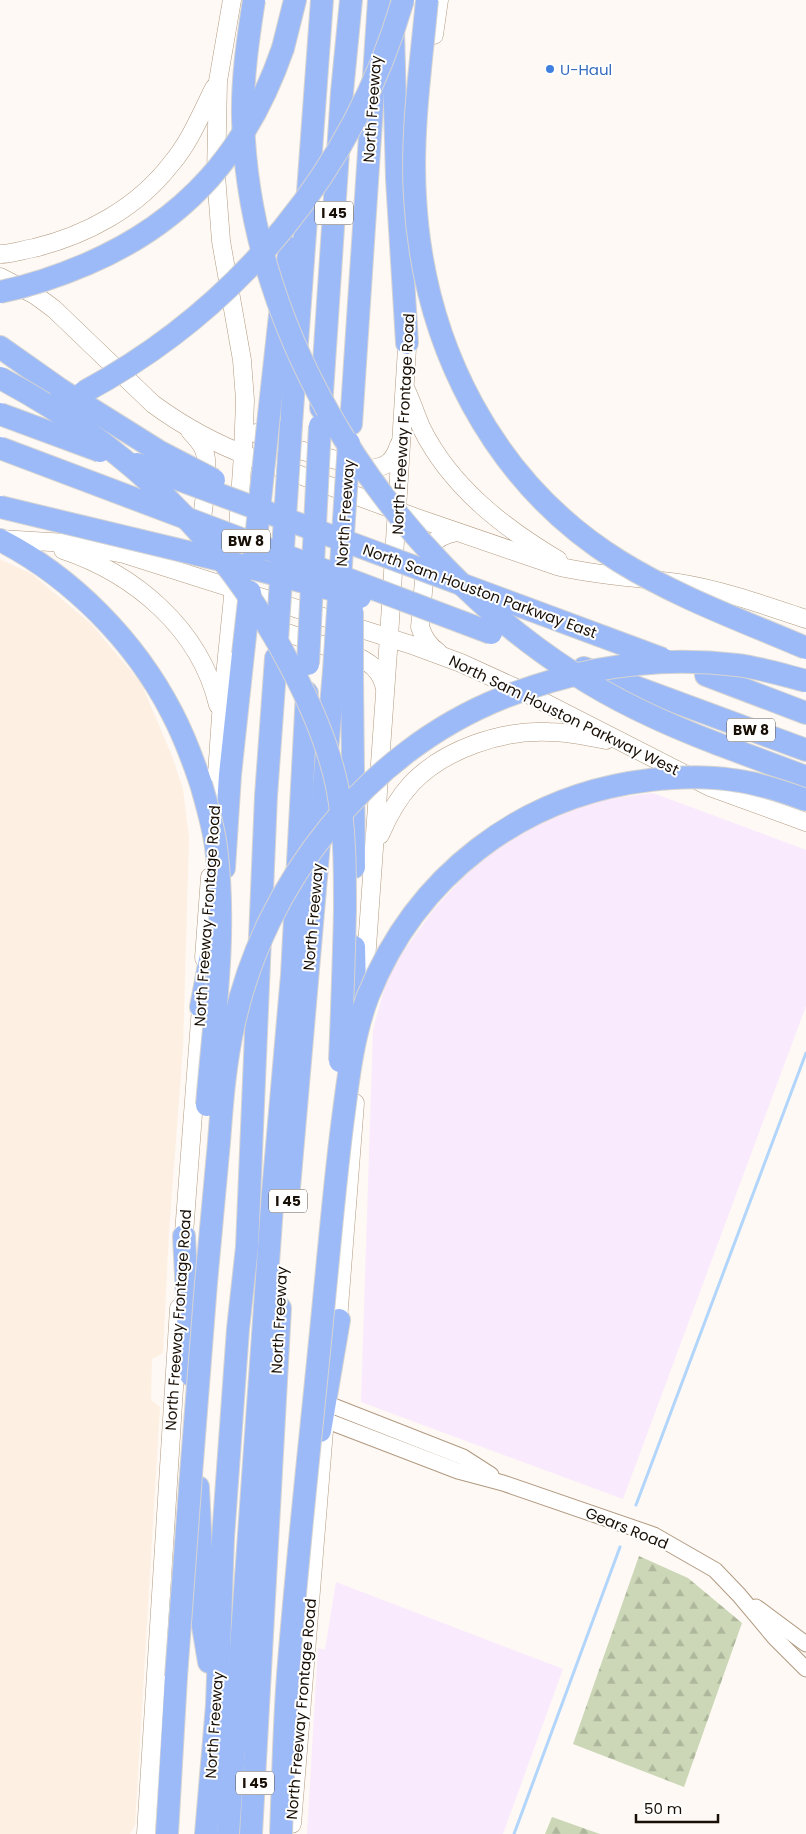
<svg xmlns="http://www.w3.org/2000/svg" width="806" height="1834" font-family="Poppins,sans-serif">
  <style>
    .built { fill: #fdf0e3 }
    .industrial { fill: #f9eafe }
    .forest { fill: url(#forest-firs) }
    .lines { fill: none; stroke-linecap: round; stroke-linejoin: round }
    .stream { stroke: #b2d5fb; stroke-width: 3 }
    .tertiary-casing { stroke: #b29a81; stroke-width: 17 }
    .secondary-casing { stroke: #b29a81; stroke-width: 19 }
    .motorway-casing { stroke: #d5d4d2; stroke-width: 24 }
    .tertiary { stroke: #fff; stroke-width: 15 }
    .secondary { stroke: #fff; stroke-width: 18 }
    .motorway { stroke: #9dbaf8; stroke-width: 22 }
    .motorway-bridge-casing { stroke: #d5d4d2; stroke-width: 24; stroke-linecap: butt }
    .motorway-bridge { stroke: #9dbaf8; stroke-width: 22 }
    .shop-dot { fill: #3f7fe0; stroke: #fff; stroke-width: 2 }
    .labels { text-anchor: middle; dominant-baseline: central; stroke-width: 4; stroke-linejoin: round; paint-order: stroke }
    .shield { fill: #fff; stroke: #5d5751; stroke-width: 1 }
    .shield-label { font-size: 14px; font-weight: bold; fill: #180f06 }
    .shop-label { font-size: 15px; fill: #366cbe; stroke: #fff; text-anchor: start }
    .street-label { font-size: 15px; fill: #180f06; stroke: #fff }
  </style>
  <defs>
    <pattern id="forest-firs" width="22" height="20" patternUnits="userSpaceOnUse" patternTransform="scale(1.25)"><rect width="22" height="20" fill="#cbd7b7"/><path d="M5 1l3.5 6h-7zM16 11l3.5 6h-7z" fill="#aeb79c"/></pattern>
  </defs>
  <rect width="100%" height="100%" fill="#fef9f4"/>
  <!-- built -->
  <polygon class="built" points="0,559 32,574 91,624 141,683 172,756 183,789 189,838 183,1047 169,1232 163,1353 152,1359 151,1400 160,1407 135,1825 130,1834 0,1834"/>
  <!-- industrial -->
  <g class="industrial">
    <polygon points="653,793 806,850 806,1006 623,1499 361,1402 373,1030 389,971 434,909 465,875 509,839 553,815 607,799"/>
    <polygon points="336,1582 563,1669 503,1834 307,1834 318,1648 325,1650"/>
  </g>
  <!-- forest -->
  <g class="forest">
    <polygon points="639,1556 688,1578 742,1623 684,1787 573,1744"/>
    <polygon points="552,1817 600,1834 545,1834"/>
  </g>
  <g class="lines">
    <!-- stream -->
    <g class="stream">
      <polyline points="636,1505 806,1053"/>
      <polyline points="514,1834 620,1547"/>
    </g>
    <defs>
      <g id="tertiary">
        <polyline points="328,1404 463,1457 491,1475"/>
        <polyline points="325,1420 458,1471 503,1483 654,1535 715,1570 739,1595 775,1638 806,1669"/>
        <polyline points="756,1607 806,1644"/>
      </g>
      <g id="secondary">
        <polyline points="434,35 439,0"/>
        <path d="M0 254C11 254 22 250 34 248 87 235 137 208 171 164 190 142 201 114 214 88"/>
        <path d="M0 277 35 295 54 309 153 404C183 426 218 445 253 458"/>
        <path d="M406 390C412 402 416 416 422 429 451 487 504 528 558 560"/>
        <path d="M190 431C195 437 201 442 204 450 211 469 202 513 200 535"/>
        <path d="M256 433 265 439 274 443 369 469C386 467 393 463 399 445"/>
        <path d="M278 467 414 517 557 566C596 576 638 577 678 583 722 590 764 605 806 619"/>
        <polyline points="0,539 67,543 124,554 415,646 461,663 516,688 710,787 806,822"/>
        <path d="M63 550C135 574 200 629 218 705"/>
        <path d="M267 626 360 658C374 665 381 673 385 688"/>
        <path d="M438 652C428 645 424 638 420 627 422 611 424 557 431 546 437 537 447 534 457 532"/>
        <polyline points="214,818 221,716 234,587 243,454 245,400 242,360 221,241 216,175 218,81 232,0"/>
        <path d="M380 835C388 816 398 798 412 783 445 749 501 730 549 732 568 732 587 736 606 740"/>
        <polyline points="204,958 210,877"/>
        <polyline points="364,989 389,637 408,332"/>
        <polyline points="183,1247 202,994"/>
        <polyline points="337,1333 355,1103"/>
        <polyline points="292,1824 325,1418"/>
        <polyline points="146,1834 179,1308"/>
      </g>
      <g id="motorway">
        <polyline points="393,29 397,179 407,343"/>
        <polyline points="283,48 295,0"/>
        <polyline points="0,347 61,390"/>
        <polyline points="321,408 342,92 351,0"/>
        <polyline points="269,415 282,297 290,248"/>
        <polyline points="351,424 379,0"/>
        <polyline points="291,425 322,0"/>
        <path d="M0 540C72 577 135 641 172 713 184 736 193 760 201 784"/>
        <polyline points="584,668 806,750"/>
        <polyline points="352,675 354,867"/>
        <polyline points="706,675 806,713"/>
        <polyline points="718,744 806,777"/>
        <polyline points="224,868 230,775 243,654"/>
        <polyline points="354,947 356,1030"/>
        <polyline points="201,1007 213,944"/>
        <polyline points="288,1199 334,671"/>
        <polyline points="184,1236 191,1375"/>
        <polyline points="320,1431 339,1320"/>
        <polyline points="198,1487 203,1593 203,1626 209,1662"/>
        <polyline points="167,1834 176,1677"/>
        <polyline points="206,1834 217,1705 223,1538 238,1329 247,1247 266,796 276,658"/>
        <polyline points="228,1834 273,1192 292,975 307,693"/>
        <polyline points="251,1834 280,1308"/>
      </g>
    </defs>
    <!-- tertiary casing -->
    <use href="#tertiary" class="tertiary-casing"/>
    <!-- secondary casing -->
    <use href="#secondary" class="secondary-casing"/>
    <!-- motorway casing -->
    <use href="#motorway" class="motorway-casing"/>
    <!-- tertiary -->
    <use href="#tertiary" class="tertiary"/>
    <!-- secondary -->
    <use href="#secondary" class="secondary"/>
    <!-- motorway -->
    <use href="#motorway" class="motorway"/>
    <defs>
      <g id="motorway-bridge">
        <path d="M254 0C248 39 242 79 243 119 249 340 390 555 573 673 619 703 668 725 718 744"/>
        <path d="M427 0C421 65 411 132 415 197 423 344 492 482 619 561 677 597 743 621 806 648"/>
        <path d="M0 292C30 286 59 276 87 264 187 221 248 150 283 48"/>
        <path d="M0 378C127 445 225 539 291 667 311 705 328 743 337 786 345 826 345 868 345 909 344 960 342 1011 340 1061"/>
        <polyline points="61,390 160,452 214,480"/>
        <path d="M84 392C240 308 354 169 403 0"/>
        <polyline points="0,414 100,451"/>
        <polyline points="0,448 491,633"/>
        <polyline points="137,464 663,659"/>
        <polyline points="0,507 225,561 360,597"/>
        <polyline points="254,558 269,415"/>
        <polyline points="352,611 352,675"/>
        <polyline points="277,641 291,425"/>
        <polyline points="243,654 250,592"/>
        <polyline points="308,664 320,426"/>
        <polyline points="334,671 349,443"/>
        <path d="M201 784C207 805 213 825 216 847 227 932 214 1020 207 1105"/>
        <path d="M176 1677C186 1546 195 1414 206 1283 210 1236 215 1189 219 1142 222 1102 225 1062 234 1023 265 882 367 752 502 698 577 668 656 655 737 665 761 668 783 675 806 681"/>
        <path d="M281 1834C283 1781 284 1728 288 1675 298 1546 313 1418 325 1290 331 1230 336 1170 344 1111 349 1072 354 1033 368 996 416 876 521 795 650 780 677 777 706 776 733 780 758 783 782 791 806 800"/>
      </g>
    </defs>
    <!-- motorway-bridge casing -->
    <use href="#motorway-bridge" class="motorway-bridge-casing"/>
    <!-- motorway-bridge -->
    <use href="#motorway-bridge" class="motorway-bridge"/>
  </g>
  <!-- markers -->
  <circle class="shop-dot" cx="550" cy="69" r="5"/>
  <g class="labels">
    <!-- shield labels -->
    <g class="shield">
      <rect x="315" y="201.5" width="38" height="23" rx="4"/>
      <rect x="222" y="529.5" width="48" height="23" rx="4"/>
      <rect x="727" y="718.5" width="48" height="23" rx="4"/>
      <rect x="269" y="1189.5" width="38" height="23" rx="4"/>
      <rect x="236" y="1771.5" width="38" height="23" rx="4"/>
    </g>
    <g class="shield-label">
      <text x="334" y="213">I 45</text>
      <text x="246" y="541">BW 8</text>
      <text x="751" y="730">BW 8</text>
      <text x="288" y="1201">I 45</text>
      <text x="255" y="1783">I 45</text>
    </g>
    <!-- shop labels -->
    <g class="shop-label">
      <text x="560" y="69">U-Haul</text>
    </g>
    <!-- street labels -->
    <g class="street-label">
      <text transform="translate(372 109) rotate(-86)">North Freeway</text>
      <text transform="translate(403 424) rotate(-87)">North Freeway Frontage Road</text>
      <text transform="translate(345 513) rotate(-86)">North Freeway</text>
      <text transform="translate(480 591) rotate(20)">North Sam Houston Parkway East</text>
      <text transform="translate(564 715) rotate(26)">North Sam Houston Parkway West</text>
      <text transform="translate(207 916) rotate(-86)">North Freeway Frontage Road</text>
      <text transform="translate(313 917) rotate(-85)">North Freeway</text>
      <text transform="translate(178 1320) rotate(-86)">North Freeway Frontage Road</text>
      <text transform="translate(279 1320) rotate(-87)">North Freeway</text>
      <text transform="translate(627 1528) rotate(22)">Gears Road</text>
      <text transform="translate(301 1709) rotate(-85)">North Freeway Frontage Road</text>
      <text transform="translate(214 1725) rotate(-86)">North Freeway</text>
    </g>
  </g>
  <!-- scale -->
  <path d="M636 1814v8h82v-8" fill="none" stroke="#180f06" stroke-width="2.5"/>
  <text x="644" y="1814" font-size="15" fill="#180f06" stroke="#ffffff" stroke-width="4" paint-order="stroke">50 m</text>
</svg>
